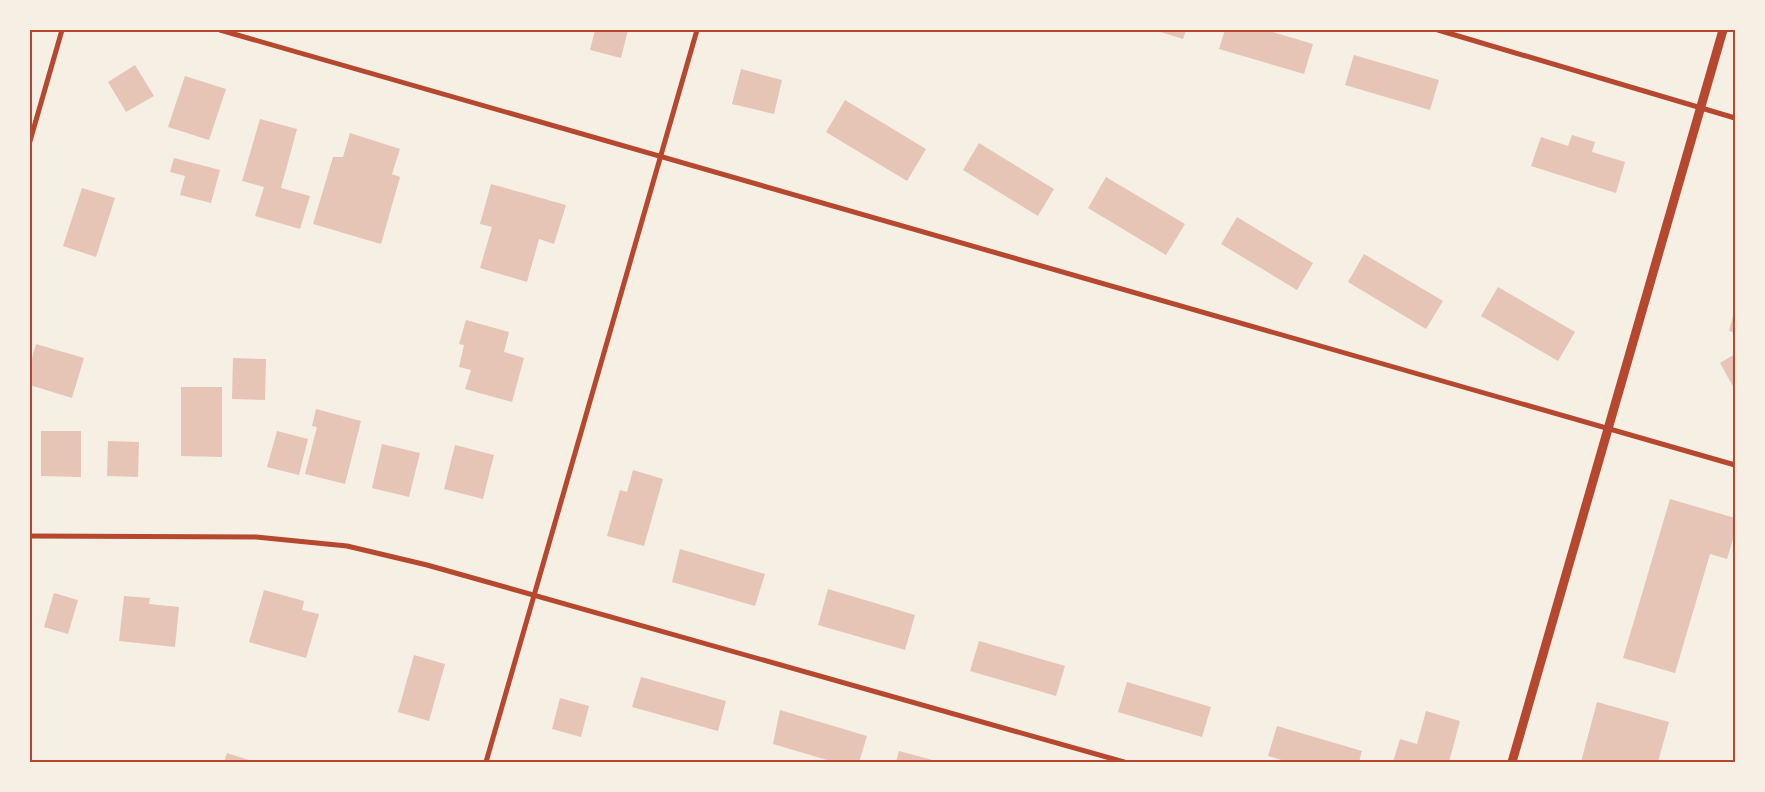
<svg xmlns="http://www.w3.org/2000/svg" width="1765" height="792" font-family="'Roboto Condensed',sans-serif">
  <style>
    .building { fill: #e6c5b7 }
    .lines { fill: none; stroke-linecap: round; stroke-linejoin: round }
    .minor { stroke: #b5482f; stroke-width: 5 }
    .tertiary { stroke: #b5482f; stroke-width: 9 }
    .neatline { fill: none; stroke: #b5482f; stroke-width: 2 }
  </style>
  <rect width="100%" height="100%" fill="#f6efe4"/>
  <!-- building -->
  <g class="building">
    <polygon points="595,30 628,30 621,58 590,50"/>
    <polygon points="1154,30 1186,30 1183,39"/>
    <polygon points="1225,30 1266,30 1313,44 1304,74 1219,49"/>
    <polygon points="1354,55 1439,80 1430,110 1345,85"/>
    <polygon points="135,65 154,96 126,112 108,82"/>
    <polygon points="741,69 782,80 774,114 732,104"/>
    <polygon points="185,76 226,89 209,140 168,127"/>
    <polygon points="845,100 926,149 907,181 826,132"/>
    <polygon points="260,119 297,129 281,188 310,196 300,229 255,216 264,187 242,181"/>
    <polygon points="350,133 400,149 392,174 400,177 381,244 313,224 333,157 343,157"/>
    <polygon points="1572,135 1595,142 1592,152 1625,162 1616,193 1531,166 1541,137 1568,146"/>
    <polygon points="979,143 1054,189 1038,216 963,170"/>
    <polygon points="174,158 220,170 211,203 180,195 185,176 170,172"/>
    <polygon points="1106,177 1185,224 1166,255 1088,208"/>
    <polygon points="491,184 566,205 554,244 539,239 527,282 480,268 492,227 480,224"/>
    <polygon points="82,188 115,198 96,257 63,246"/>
    <polygon points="1237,217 1313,263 1297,290 1221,244"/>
    <polygon points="1364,254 1443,301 1426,329 1348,282"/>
    <polygon points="1498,287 1575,332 1558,361 1481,316"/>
    <polygon points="1734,312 1735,312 1735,333 1729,331"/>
    <polygon points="466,320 509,332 504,352 524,358 512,402 465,389 471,370 459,367 464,345 459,344"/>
    <polygon points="36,344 84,358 72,398 30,385 30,365"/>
    <polygon points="1735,354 1735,390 1720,363"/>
    <polygon points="233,358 266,359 265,400 232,399"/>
    <polygon points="181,387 222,387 222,457 181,456"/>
    <polygon points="316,409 361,421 345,484 305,474 317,427 312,426"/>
    <polygon points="41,431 81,431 81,477 41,476"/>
    <polygon points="277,431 308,439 299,475 267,467"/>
    <polygon points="108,441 139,442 138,477 107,476"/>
    <polygon points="382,444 420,453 409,497 372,488"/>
    <polygon points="455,445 494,455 483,499 444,489"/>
    <polygon points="633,470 663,479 644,546 607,536 620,490 627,492"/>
    <polygon points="1670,499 1735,518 1735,532 1727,559 1710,554 1675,673 1623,658"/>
    <polygon points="680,549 765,574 755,606 672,582"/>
    <polygon points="828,589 915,615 905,650 818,625"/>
    <polygon points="264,590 304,601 302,610 319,614 306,658 249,642"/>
    <polygon points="54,593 78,600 68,634 44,627"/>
    <polygon points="124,596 150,598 149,604 179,607 175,647 119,641"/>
    <polygon points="979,641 1065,666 1056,696 970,671"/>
    <polygon points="414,655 445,664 429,721 398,712"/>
    <polygon points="641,677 726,701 718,731 632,707"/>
    <polygon points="1127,682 1211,707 1202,737 1118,712"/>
    <polygon points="560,698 589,706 581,737 552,729"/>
    <polygon points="1597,702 1669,722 1658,762 1581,762"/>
    <polygon points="780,710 867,736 859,762 834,762 773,744"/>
    <polygon points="1426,711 1460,721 1449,762 1393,762 1400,739 1417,744"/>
    <polygon points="1277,726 1362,751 1359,762 1288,762 1268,756"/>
    <polygon points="899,751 936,761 936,762 896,762"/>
    <polygon points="227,753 255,762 224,762"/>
  </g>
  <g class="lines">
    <!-- minor -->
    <g class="minor">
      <polyline points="220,30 1735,465"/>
      <polyline points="1438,30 1735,118"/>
      <polyline points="30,141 62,30"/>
      <polyline points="30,536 256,537 347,546 427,565 1124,762"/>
      <polyline points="486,762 697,30"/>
    </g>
    <!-- tertiary -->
    <polyline class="tertiary" points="1512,762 1723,30"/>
  </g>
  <!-- border -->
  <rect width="1765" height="792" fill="none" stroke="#f6efe4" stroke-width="62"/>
  <rect x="31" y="31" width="1703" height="730" class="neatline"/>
</svg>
